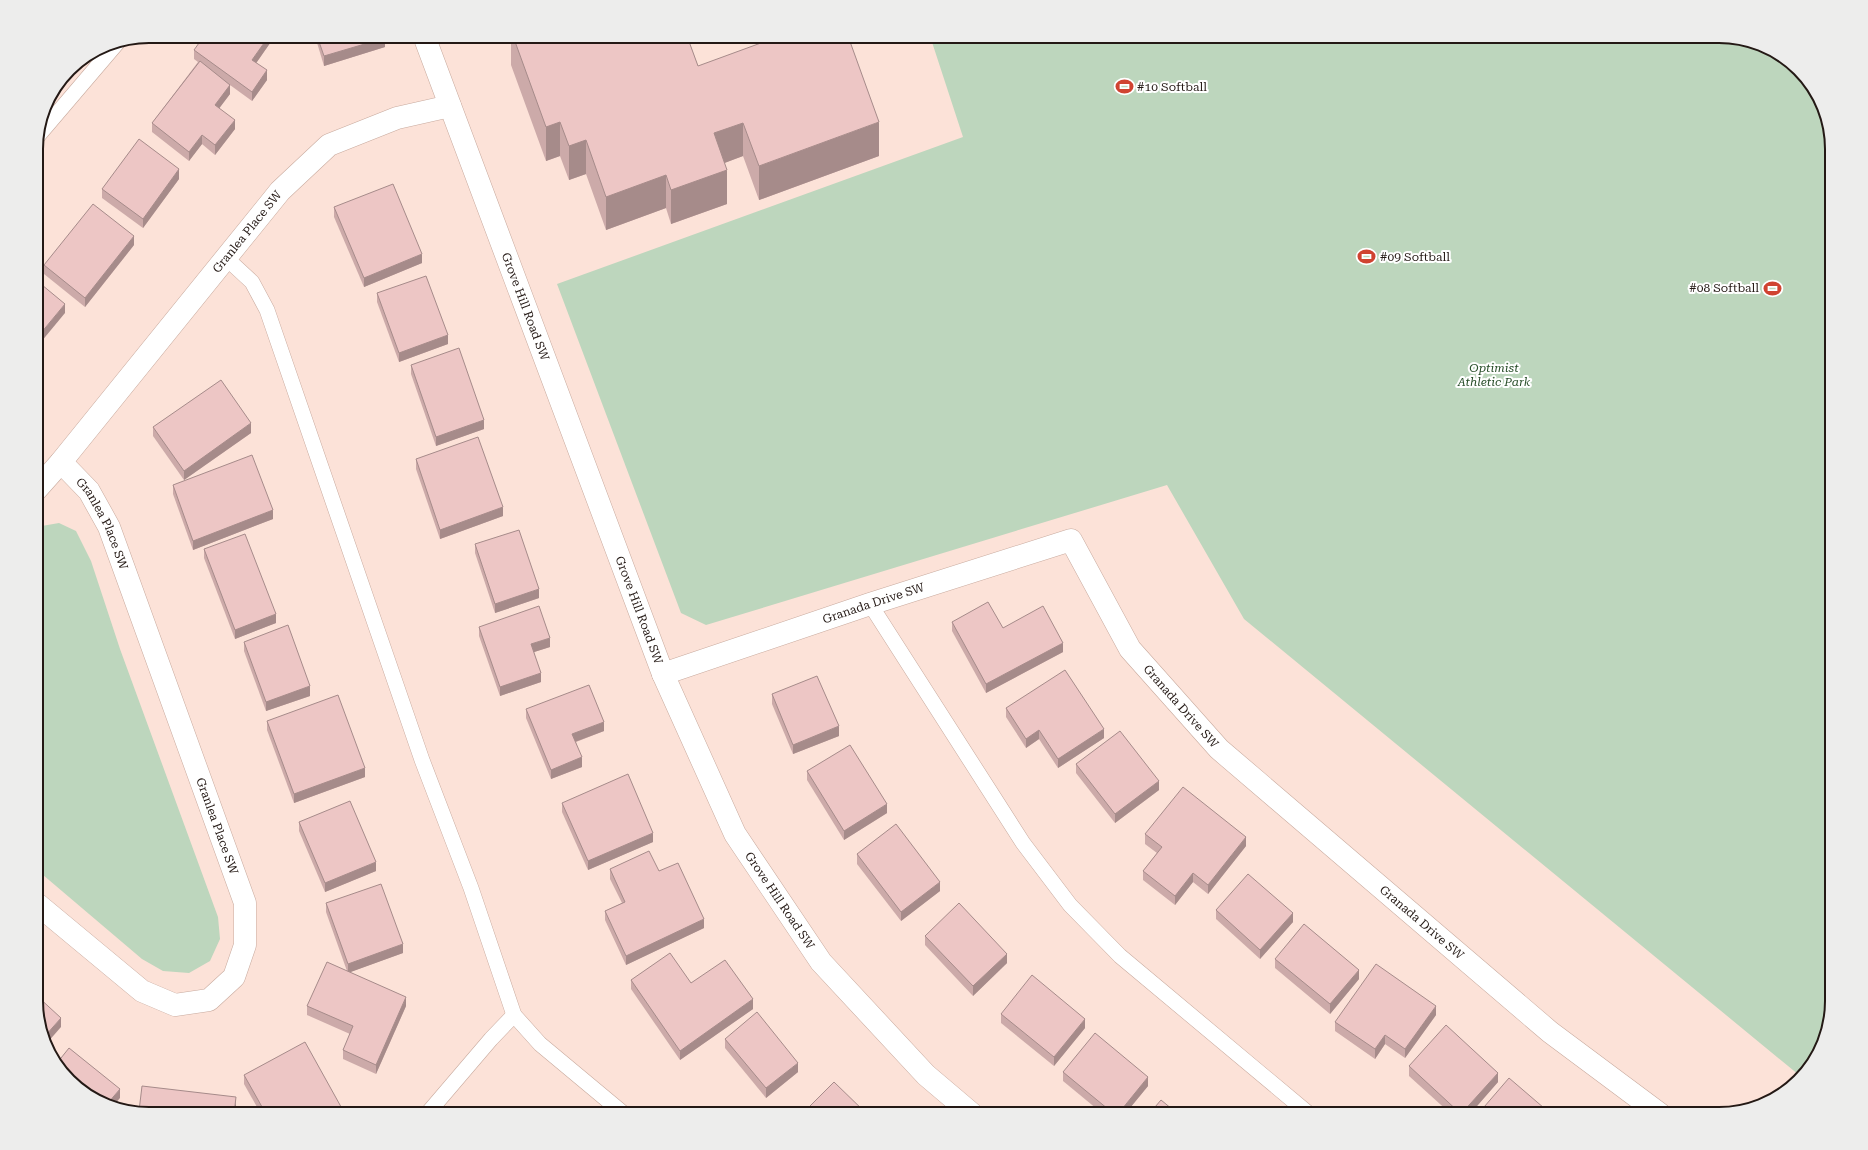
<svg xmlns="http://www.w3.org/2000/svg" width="1868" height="1150" font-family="'Roboto Serif',serif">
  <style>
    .green { fill: #bdd6bd }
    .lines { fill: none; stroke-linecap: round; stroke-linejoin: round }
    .service-casing { stroke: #c8aa9e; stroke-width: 16 }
    .minor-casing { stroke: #c8aa9e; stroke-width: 23 }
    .service { stroke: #fff; stroke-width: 15 }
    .minor { stroke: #fff; stroke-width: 22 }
    .wall { fill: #ccaaa9 }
    .shaded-wall { fill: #a68b8a }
    .building { fill: #edc6c5; stroke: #a68b8a }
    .labels { text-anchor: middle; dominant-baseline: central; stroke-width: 4; stroke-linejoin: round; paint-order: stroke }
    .poi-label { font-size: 12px; fill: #241915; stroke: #fff; text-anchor: start }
    .street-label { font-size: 12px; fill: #241915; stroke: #fff }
    .park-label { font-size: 12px; font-style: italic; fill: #274d28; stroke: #fff }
    .rim { fill: none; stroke: #241915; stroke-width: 2 }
  </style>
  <rect width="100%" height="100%" fill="#fce2d8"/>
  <!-- green -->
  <g class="green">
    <polygon points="930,36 1719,36 1775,51 1817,93 1832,142 1832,1001 1817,1057 1799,1075 1244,619 1167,485 706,625 681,613 557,284 963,137"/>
    <polygon points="59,523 76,531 91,561 120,649 218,917 220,939 210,961 189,973 163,971 142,959 36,869 36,527"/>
  </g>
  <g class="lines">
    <defs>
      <g id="service">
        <polyline points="37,137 118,42"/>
        <polyline points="225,257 252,282 267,310 422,760 471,888 514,1015 540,1044 624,1114"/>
        <polyline points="870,604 1023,843 1070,905 1120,956 1309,1114"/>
        <polyline points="427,1114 491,1039 514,1015"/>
      </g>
      <g id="minor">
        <path id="s1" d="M424 36 663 674 735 834 821 962 926 1075 972 1114"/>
        <path id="s2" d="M61 462 280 191 329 145 397 118 450 106"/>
        <path id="s3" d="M36 490 61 462 89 491 109 527 245 903V945L234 977 209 1000 175 1005 142 991 36 903"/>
        <path id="s4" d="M663 674 870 604 1071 540 1130 649 1219 749 1550 1032 1660 1114"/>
      </g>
    </defs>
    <!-- service casing -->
    <use href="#service" class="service-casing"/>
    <!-- minor casing -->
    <use href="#minor" class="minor-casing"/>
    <!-- service -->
    <use href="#service" class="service"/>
    <!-- minor -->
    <use href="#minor" class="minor"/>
  </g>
  <!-- wall -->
  <g class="wall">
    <polygon points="275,36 256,63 267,80 252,101 230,85 230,94 219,108 235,129 215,155 202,144 189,161 152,132 152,123 198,62 194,59 194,50"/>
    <polygon points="315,36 384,36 385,47 324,66"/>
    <polygon points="511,36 687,36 698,66 879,156 759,200 743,156 724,163 727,204 671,224 666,208 606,230 586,174 569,180 560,156 546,161 511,65"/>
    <polygon points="179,179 143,228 102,198 102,189"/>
    <polygon points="334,207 422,263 364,287 334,217"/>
    <polygon points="134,245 85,307 44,274 44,265"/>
    <polygon points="377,293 448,344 399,362 377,302"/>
    <polygon points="411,365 484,429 436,446 411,374"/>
    <polygon points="153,427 251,433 184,480 153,436"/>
    <polygon points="416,459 503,516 440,539 416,469"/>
    <polygon points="173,485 273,519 193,550 173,494"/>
    <polygon points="475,544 539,598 495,613 475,553"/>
    <polygon points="204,549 276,623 235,639 204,558"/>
    <polygon points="952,622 1003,628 1063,652 986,693 952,631"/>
    <polygon points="479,627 550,647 534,652 541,682 500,696 479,636"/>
    <polygon points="244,642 310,696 266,711 244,651"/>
    <polygon points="772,694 839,736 793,754 772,704"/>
    <polygon points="1006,708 1104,738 1058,768 1039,739 1026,748 1006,717"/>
    <polygon points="526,709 604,731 576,742 582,767 551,779 526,718"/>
    <polygon points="267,721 365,777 294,803 267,730"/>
    <polygon points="1076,764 1159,790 1115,823 1076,773"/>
    <polygon points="807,771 887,813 844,840 807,780"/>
    <polygon points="562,803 653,842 588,870 562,812"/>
    <polygon points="299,822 376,871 325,892 299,831"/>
    <polygon points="1145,834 1246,846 1208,894 1193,882 1175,905 1143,880 1143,871 1157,853 1145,844"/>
    <polygon points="857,854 940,891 901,921 857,864"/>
    <polygon points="610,869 659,871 704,928 626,965 605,920 605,911 622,903 610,879"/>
    <polygon points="326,903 403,953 350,972 406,1006 376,1074 343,1059 343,1050 350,1034 307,1015 307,1006 347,971 326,912"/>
    <polygon points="1216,910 1293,922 1260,959 1216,919"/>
    <polygon points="925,936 1007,963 973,996 925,945"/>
    <polygon points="1275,959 1359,979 1330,1014 1275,968"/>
    <polygon points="631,980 691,983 753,1009 680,1060 631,989"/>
    <polygon points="1001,1014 1085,1028 1054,1066 1001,1023"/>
    <polygon points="1436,1015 1405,1058 1385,1044 1375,1059 1335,1031 1335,1022"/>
    <polygon points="725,1039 798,1072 766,1098 725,1048"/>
    <polygon points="1409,1066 1498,1082 1470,1114 1451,1114 1409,1076"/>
    <polygon points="1063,1072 1148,1086 1125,1114 1103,1114 1063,1081"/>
    <polygon points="244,1075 345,1114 261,1114 244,1084"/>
  </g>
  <!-- shaded-wall -->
  <g class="shaded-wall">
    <polygon points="269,36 275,36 252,69 252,60"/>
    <polygon points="385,38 385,47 324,66 324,56"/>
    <polygon points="267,70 267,80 252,101 252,92"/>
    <polygon points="230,85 230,94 215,114 215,105"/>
    <polygon points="235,120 235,129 215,155 215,145"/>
    <polygon points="560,122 560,156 546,161 546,127"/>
    <polygon points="879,122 879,156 759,200 759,166"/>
    <polygon points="743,123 743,156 714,167 714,133"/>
    <polygon points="202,135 202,144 189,161 189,152"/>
    <polygon points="586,140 586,174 569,180 569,146"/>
    <polygon points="179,169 179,179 143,228 143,219"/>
    <polygon points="727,170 727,204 671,224 671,190"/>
    <polygon points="666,175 666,208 606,230 606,197"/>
    <polygon points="134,236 134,245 85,307 85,298"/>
    <polygon points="422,254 422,263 364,287 364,278"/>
    <polygon points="65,304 65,313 36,348 36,339"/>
    <polygon points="448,335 448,344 399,362 399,353"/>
    <polygon points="484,420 484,429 436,446 436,437"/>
    <polygon points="251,423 251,433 184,480 184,471"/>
    <polygon points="503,507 503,516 440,539 440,530"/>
    <polygon points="273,510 273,519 193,550 193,541"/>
    <polygon points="539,589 539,598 495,613 495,604"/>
    <polygon points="276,614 276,623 235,639 235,630"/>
    <polygon points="550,638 550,647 531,653 531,644"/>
    <polygon points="1063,643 1063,652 986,693 986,684"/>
    <polygon points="541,673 541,682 500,696 500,687"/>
    <polygon points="310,686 310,696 266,711 266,702"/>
    <polygon points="604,722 604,731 572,743 572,734"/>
    <polygon points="839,726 839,736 793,754 793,745"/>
    <polygon points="1104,729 1104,738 1058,768 1058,759"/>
    <polygon points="1039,730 1039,739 1026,748 1026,739"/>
    <polygon points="582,757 582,767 551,779 551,770"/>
    <polygon points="365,768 365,777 294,803 294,794"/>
    <polygon points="1159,781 1159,790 1115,823 1115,814"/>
    <polygon points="887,804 887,813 844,840 844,831"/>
    <polygon points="653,833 653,842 588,870 588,861"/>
    <polygon points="1246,837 1246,846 1208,894 1208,885"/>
    <polygon points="376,862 376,871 325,892 325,883"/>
    <polygon points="1193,873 1193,882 1175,905 1175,896"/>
    <polygon points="940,882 940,891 901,921 901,912"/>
    <polygon points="1293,913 1293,922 1260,959 1260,950"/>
    <polygon points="704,919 704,928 626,965 626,956"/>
    <polygon points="403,944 403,953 348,973 348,964"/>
    <polygon points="1007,954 1007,963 973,996 973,986"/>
    <polygon points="1359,970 1359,979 1330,1014 1330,1004"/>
    <polygon points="406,997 406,1006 376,1074 376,1065"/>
    <polygon points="753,999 753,1009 680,1060 680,1051"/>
    <polygon points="1436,1006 1436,1015 1405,1058 1405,1049"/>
    <polygon points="61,1018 61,1027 47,1043 45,1036"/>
    <polygon points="1085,1019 1085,1028 1054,1066 1054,1057"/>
    <polygon points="1385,1035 1385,1044 1375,1059 1375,1049"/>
    <polygon points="798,1063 798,1072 766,1098 766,1088"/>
    <polygon points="1498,1073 1498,1082 1470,1114 1461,1114"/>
    <polygon points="1148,1077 1148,1086 1125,1114 1118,1114"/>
    <polygon points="120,1089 120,1098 114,1105 108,1103"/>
    <polygon points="236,1097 236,1106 235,1114 234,1114"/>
  </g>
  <!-- building -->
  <g class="building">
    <polygon points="204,36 269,36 252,60 267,70 252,92 194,50"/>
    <polygon points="317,36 384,36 385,38 324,56"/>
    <polygon points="513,36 687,36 698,66 780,36 848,36 879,122 759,166 743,123 714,133 727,170 671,190 666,175 606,197 586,140 569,146 560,122 546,127"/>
    <polygon points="200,61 230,85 215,105 235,120 215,145 202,135 189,152 152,123"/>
    <polygon points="139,139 179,169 143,219 102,189"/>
    <polygon points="393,184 422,254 364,278 334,207"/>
    <polygon points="93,204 134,236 85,298 44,265"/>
    <polygon points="426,276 448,335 399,353 377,293"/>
    <polygon points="36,280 65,304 36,339"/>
    <polygon points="459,348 484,420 436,437 411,365"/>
    <polygon points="221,380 251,423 184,471 153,427"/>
    <polygon points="478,437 503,507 440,530 416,459"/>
    <polygon points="252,455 273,510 193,541 173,485"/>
    <polygon points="519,530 539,589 495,604 475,544"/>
    <polygon points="245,534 276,614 235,630 204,549"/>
    <polygon points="988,602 1003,628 1043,606 1063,643 986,684 952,622"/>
    <polygon points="539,606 550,638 531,644 541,673 500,687 479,627"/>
    <polygon points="288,625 310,686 266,702 244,642"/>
    <polygon points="1065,670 1104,729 1058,759 1039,730 1026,739 1006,708"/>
    <polygon points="817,676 839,726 793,745 772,694"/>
    <polygon points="589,685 604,722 572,734 582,757 551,770 526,709"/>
    <polygon points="338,695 365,768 294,794 267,721"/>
    <polygon points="1120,731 1159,781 1115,814 1076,764"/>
    <polygon points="850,745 887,804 844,831 807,771"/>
    <polygon points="628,774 653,833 588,861 562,803"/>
    <polygon points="1183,787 1246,837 1208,885 1193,873 1175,896 1143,871 1162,847 1145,834"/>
    <polygon points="350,801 376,862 325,883 299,822"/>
    <polygon points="896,824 940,882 901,912 857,854"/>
    <polygon points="649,851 659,871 678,863 704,919 626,956 605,911 625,902 610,869"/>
    <polygon points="1248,874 1293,913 1260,950 1216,910"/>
    <polygon points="381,884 403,944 348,964 326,903"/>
    <polygon points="959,903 1007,954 973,986 925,936"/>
    <polygon points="1304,924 1359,970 1330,1004 1275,959"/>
    <polygon points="670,953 691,983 725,960 753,999 680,1051 631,980"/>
    <polygon points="327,962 406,997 376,1065 343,1050 353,1026 307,1006"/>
    <polygon points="1376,964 1436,1006 1405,1049 1385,1035 1375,1049 1335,1022"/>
    <polygon points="1032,975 1085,1019 1054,1057 1001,1014"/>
    <polygon points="36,995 61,1018 45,1036 36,1008"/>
    <polygon points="757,1012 798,1063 766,1088 725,1039"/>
    <polygon points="1446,1025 1498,1073 1461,1114 1409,1066"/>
    <polygon points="1095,1033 1148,1077 1118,1114 1114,1114 1063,1072"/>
    <polygon points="305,1042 345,1114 266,1114 244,1075"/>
    <polygon points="69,1048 120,1089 108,1103 92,1099 57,1063"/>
    <polygon points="1509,1078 1551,1114 1478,1114"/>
    <polygon points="834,1082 867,1114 802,1114"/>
    <polygon points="142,1086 236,1097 234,1114 149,1114 139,1111"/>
    <polygon points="1161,1100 1178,1114 1149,1114"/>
  </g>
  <!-- icons -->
  <defs>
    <symbol id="stadium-bare" viewBox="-9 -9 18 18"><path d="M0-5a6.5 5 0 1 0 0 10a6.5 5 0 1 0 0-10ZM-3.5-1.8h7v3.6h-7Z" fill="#d04331" stroke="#fff" stroke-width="2.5" paint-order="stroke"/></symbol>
  </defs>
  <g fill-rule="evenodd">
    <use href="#stadium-bare" x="1112" y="74" width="25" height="25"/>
    <use href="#stadium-bare" x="1354" y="244" width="25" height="25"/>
    <use href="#stadium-bare" x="1760" y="276" width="25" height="25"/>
  </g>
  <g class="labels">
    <!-- poi labels -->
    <g class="poi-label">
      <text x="1137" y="87">#10 Softball</text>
      <text x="1380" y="257">#09 Softball</text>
      <text x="1759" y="288" text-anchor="end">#08 Softball</text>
    </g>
    <!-- street labels -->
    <g class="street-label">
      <text stroke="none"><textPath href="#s2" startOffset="296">Granlea Place SW</textPath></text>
      <text stroke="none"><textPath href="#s1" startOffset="289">Grove Hill Road SW</textPath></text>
      <text stroke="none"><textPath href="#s3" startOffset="113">Granlea Place SW</textPath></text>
      <text stroke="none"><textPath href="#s4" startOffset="222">Granada Drive SW</textPath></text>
      <text stroke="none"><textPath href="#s1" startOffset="613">Grove Hill Road SW</textPath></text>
      <text stroke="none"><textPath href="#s4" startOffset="630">Granada Drive SW</textPath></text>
      <text stroke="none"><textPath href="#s3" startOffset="437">Granlea Place SW</textPath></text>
      <text stroke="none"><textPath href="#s1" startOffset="937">Grove Hill Road SW</textPath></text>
      <text stroke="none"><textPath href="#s4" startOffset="954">Granada Drive SW</textPath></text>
    </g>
    <!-- park labels -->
    <g class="park-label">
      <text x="1494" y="368">Optimist<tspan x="1494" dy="14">Athletic Park</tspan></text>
    </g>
  </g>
  <!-- crop -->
  <path d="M0 0H1868V1150H0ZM149 43H1719A106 106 0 0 1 1825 149V1001A106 106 0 0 1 1719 1107H149A106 106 0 0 1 43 1001V149A106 106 0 0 1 149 43Z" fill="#ededec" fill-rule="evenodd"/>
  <path class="rim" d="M149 43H1719A106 106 0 0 1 1825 149V1001A106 106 0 0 1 1719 1107H149A106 106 0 0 1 43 1001V149A106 106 0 0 1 149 43Z"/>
</svg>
